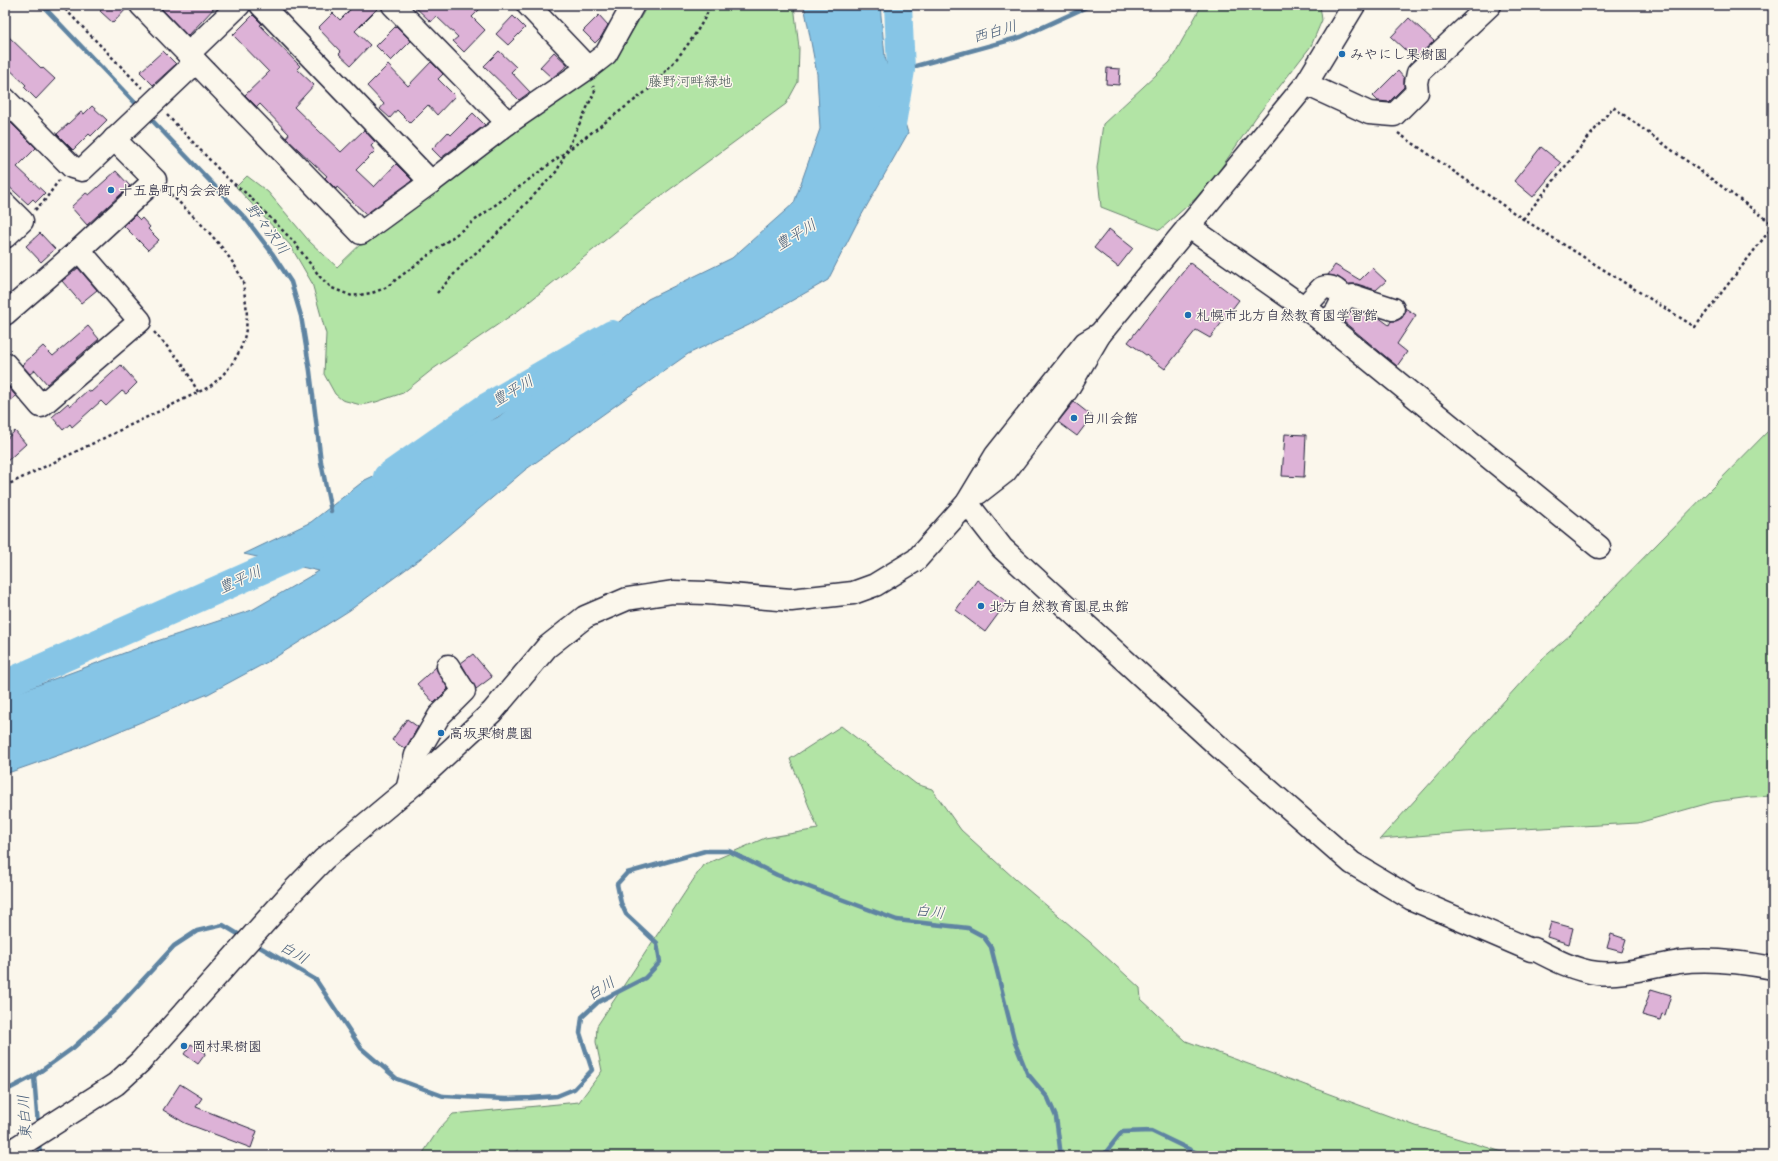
<svg xmlns="http://www.w3.org/2000/svg" width="1778" height="1161" font-family="Caveat,'Klee One',sans-serif">
  <style>
    .green { fill: #b2e4a5; stroke: #6a8370 }
    .water { fill: #86c5e6; stroke: #5e84a2 }
    .lines { fill: none; stroke-linecap: round; stroke-linejoin: round }
    .stream { stroke: #5e84a2; stroke-width: 4.5 }
    .river { stroke: #86c5e6; stroke-width: 28 }
    .building { fill: #ddb2d7; stroke: #22223b }
    .minor-casing { stroke: #22223b; stroke-width: 25 }
    .path { stroke: #22223b; stroke-width: 2.5; stroke-dasharray: 3 3; stroke-linecap: butt }
    .minor { stroke: #fbf7ec; stroke-width: 22 }
    .poi-dot { fill: #1f6fb2; stroke: #fbf7ec; stroke-width: 1.5 }
    .labels { text-anchor: middle; dominant-baseline: central; stroke-width: 3; stroke-linejoin: round; paint-order: stroke }
    .poi-label { font-size: 14px; fill: #22223b; stroke: #fbf7ec; text-anchor: start }
    .park-label { font-size: 14px; fill: #4d5c5b; stroke: #fbf7ec }
    .water-label { font-size: 15px; font-style: italic; fill: #455b77; stroke: #fbf7ec }
  </style>
  <rect width="100%" height="100%" fill="#fbf7ec"/>
  <filter id="ink" filterUnits="userSpaceOnUse"><feTurbulence type="fractalNoise" baseFrequency=".025" numOctaves="2"/><feDisplacementMap in="SourceGraphic" scale="8" xChannelSelector="R" yChannelSelector="G"/><feConvolveMatrix kernelMatrix="1 2 1 2 8 2 1 2 1" color-interpolation-filters="sRGB"/></filter>
  <g filter="url(#ink)">
    <!-- green -->
    <g class="green">
      <polygon points="648,5 794,5 799,48 798,82 786,104 646,207 519,310 433,369 403,393 376,402 361,405 342,400 335,394 324,374 326,334 312,283 290,245 236,187 247,176 268,192 310,242 337,267 368,237 617,57"/>
      <polygon points="1202,5 1320,5 1322,20 1311,46 1256,117 1219,171 1196,198 1160,230 1101,207 1097,168 1103,124 1170,62"/>
      <polygon points="1773,426 1773,796 1750,797 1713,802 1638,823 1465,832 1380,839 1542,659 1570,635 1602,600"/>
      <polygon points="841,726 916,784 932,789 961,830 1015,879 1090,942 1140,988 1141,999 1186,1041 1416,1126 1516,1156 519,1156 518,1150 507,1156 421,1156 439,1129 453,1114 579,1102 602,1071 596,1042 597,1026 703,865 765,838 818,829 790,759"/>
    </g>
    <!-- water -->
    <polygon class="water" points="804,5 880,5 885,57 908,133 856,225 828,280 749,325 688,354 525,470 420,559 350,610 271,660 208,694 79,748 5,774 5,697 154,642 252,610 319,571 244,554 311,522 365,480 498,417 648,299 732,258 794,203 820,129 817,74"/>
    <g class="lines">
      <!-- stream -->
      <g class="stream">
        <polyline points="42,5 140,108"/>
        <polyline points="901,70 1021,37 1091,5"/>
        <polyline points="148,116 246,219 272,253 291,282 301,316 310,371 321,462 331,511"/>
        <polyline points="253,943 316,980 361,1048 397,1079 443,1096 506,1099 531,1098 557,1096 574,1089 592,1070 580,1033 582,1017 598,1002 645,978 660,962 657,943 626,914 621,903 617,884 627,873 705,851 729,851 777,875 897,920 968,928 983,936 991,947 1015,1043 1027,1073 1048,1098 1056,1117 1061,1156"/>
        <polyline points="34,1076 38,1126"/>
        <polyline points="5,1091 34,1076 73,1048 117,1008 174,946 197,931 223,925 243,937"/>
        <polyline points="39,1142 40,1156"/>
        <polyline points="1103,1156 1122,1132 1151,1131 1199,1154 1213,1156"/>
      </g>
      <!-- river -->
      <g class="river">
        <polyline points="887,132 892,124 901,70 898,5"/>
        <polyline points="387,477 488,406 612,334"/>
        <polyline points="5,684 316,546"/>
      </g>
    </g>
    <!-- building -->
    <g class="building">
      <polygon points="106,5 129,5 129,6 113,23 100,11"/>
      <polygon points="158,5 217,5 188,36"/>
      <polygon points="355,5 381,5 355,31 370,45 351,65 339,54 341,52 318,28 333,13 340,20"/>
      <polygon points="413,5 484,5 472,17 485,30 464,52 453,41 458,37 436,16 431,22"/>
      <polygon points="253,15 262,24 260,25 300,66 297,69 314,85 294,107 341,152 364,130 375,142 371,146 375,151 356,170 374,187 396,164 412,180 410,182 366,214 337,187 336,189 325,178 327,176 286,138 289,134 260,104 257,107 245,95 269,72 233,35"/>
      <polygon points="599,15 608,25 601,37 595,43 583,31"/>
      <polygon points="513,16 525,28 508,45 496,34"/>
      <polygon points="1409,18 1434,41 1415,59 1391,37"/>
      <polygon points="396,26 411,41 391,61 376,46"/>
      <polygon points="5,33 42,69 43,68 55,79 36,99 24,87 26,85 5,65"/>
      <polygon points="163,51 176,64 153,85 140,72"/>
      <polygon points="499,51 516,67 511,72 530,92 519,100 484,66"/>
      <polygon points="554,52 568,65 552,78 540,67"/>
      <polygon points="431,62 443,74 438,79 455,96 437,115 428,105 410,123 397,110 390,118 380,109 384,104 367,86 388,65 408,86"/>
      <polygon points="1107,68 1120,69 1119,85 1106,84"/>
      <polygon points="1398,71 1404,78 1404,87 1389,102 1378,101 1373,96"/>
      <polygon points="92,106 107,120 91,136 89,134 73,150 57,134 81,112 84,114"/>
      <polygon points="473,113 485,125 441,158 432,149 448,132 451,135"/>
      <polygon points="5,117 36,148 17,167 45,193 36,202 33,199 28,204 5,183"/>
      <polygon points="1541,147 1561,163 1533,197 1514,181"/>
      <polygon points="116,171 130,186 87,225 71,207 86,193 89,195"/>
      <polygon points="135,215 140,220 142,218 150,227 148,229 159,240 148,250 124,226"/>
      <polygon points="1109,229 1133,248 1118,267 1094,248"/>
      <polygon points="40,233 55,249 41,262 26,246"/>
      <polygon points="1190,263 1239,300 1210,338 1196,330 1165,369 1128,342"/>
      <polygon points="1335,265 1360,280 1372,268 1386,281 1376,290 1357,284 1348,284 1338,277 1328,275"/>
      <polygon points="78,268 97,290 81,303 62,281"/>
      <polygon points="1405,308 1416,315 1397,344 1407,352 1397,366 1344,322 1352,309 1378,317 1389,325 1391,321 1396,321 1402,318 1405,313"/>
      <polygon points="88,326 99,339 47,384 35,370 30,374 22,365 43,346 53,356"/>
      <polygon points="121,365 137,383 126,394 122,391 106,406 101,401 72,427 70,424 63,430 52,417 68,403 70,406 88,390 91,392"/>
      <polygon points="7,386 16,396 5,405 5,388"/>
      <polygon points="1074,402 1092,416 1077,436 1058,422"/>
      <polygon points="15,431 26,444 5,463 5,440"/>
      <polygon points="1285,434 1306,435 1304,477 1282,476"/>
      <polygon points="977,580 1007,602 985,632 956,610"/>
      <polygon points="473,654 492,677 476,689 461,663"/>
      <polygon points="436,667 448,689 434,703 417,684"/>
      <polygon points="407,719 418,727 405,749 392,740"/>
      <polygon points="1551,922 1573,928 1569,944 1547,937"/>
      <polygon points="1611,934 1626,939 1622,952 1607,948"/>
      <polygon points="1651,989 1671,995 1665,1015 1662,1014 1660,1020 1642,1015"/>
      <polygon points="191,1044 206,1053 198,1064 184,1054"/>
      <polygon points="180,1084 202,1098 196,1107 257,1131 251,1148 185,1123 163,1110"/>
    </g>
    <g class="lines">
      <defs>
        <g id="minor">
          <polyline points="141,5 361,233 431,182 508,123 588,68 606,54 633,5"/>
          <polyline points="261,5 431,182"/>
          <polyline points="393,5 508,123"/>
          <polyline points="528,5 588,68"/>
          <polyline points="188,54 239,5"/>
          <polyline points="1306,84 1369,113 1394,115 1417,92 1416,83 1418,73 1490,5"/>
          <polyline points="5,99 72,167 82,170 196,62"/>
          <polyline points="5,204 22,221 5,237"/>
          <polyline points="1188,226 1316,316 1599,547"/>
          <polyline points="1342,298 1353,296 1393,309"/>
          <path d="M1305 309 1310 301 1322 288C1331 285 1342 291 1342 301L1337 311 1326 324"/>
          <polyline points="5,314 79,250 155,180 114,139"/>
          <polyline points="5,364 41,406 140,321 79,250"/>
          <polyline points="978,493 1005,472 1067,390 1100,334 1306,84 1354,5"/>
          <path d="M967 503 1002 548 1217 745 1352 863 1412 899 1531 950 1534 949C1555 960 1574 970 1597 973 1621 976 1655 966 1679 962 1710 958 1742 962 1773 968"/>
          <polyline points="407,790 416,755 439,716 464,691 448,666"/>
          <polyline points="5,1155 116,1084 140,1062 291,893 324,859 414,784 492,712 547,647 585,617 627,599 673,592 707,593 791,600 853,593 875,585 916,560 967,503 996,455 1085,343 1100,334"/>
        </g>
      </defs>
      <!-- minor casing -->
      <use href="#minor" class="minor-casing"/>
      <!-- path -->
      <g class="path">
        <polyline points="61,5 142,88"/>
        <path d="M167 115 228 179 247 194 293 241 321 278 332 288 352 296 372 293 385 288 648 90C673 64 696 39 711 5"/>
        <polyline points="1398,133 1523,219 1695,327 1773,226"/>
        <polyline points="35,210 45,200 59,180"/>
        <polyline points="1523,219 1613,107 1773,224"/>
        <polyline points="437,293 465,262 492,239 557,171 595,91 593,86"/>
        <polyline points="154,332 182,363 198,392"/>
        <path d="M5 486 209 387C239 364 252 335 245 297 244 292 244 287 243 282 231 251 192 214 167 191"/>
      </g>
      <!-- minor -->
      <use href="#minor" class="minor"/>
    </g>
  </g>
  <!-- markers -->
  <g class="poi-dot">
    <circle cx="1342" cy="54" r="4"/>
    <circle cx="111" cy="190" r="4"/>
    <circle cx="1188" cy="315" r="4"/>
    <circle cx="1074" cy="418" r="4"/>
    <circle cx="981" cy="606" r="4"/>
    <circle cx="441" cy="733" r="4"/>
    <circle cx="184" cy="1046" r="4"/>
  </g>
  <g class="labels">
    <!-- poi labels -->
    <g class="poi-label">
      <text x="1350" y="54">みやにし果樹園</text>
      <text x="119" y="190">十五島町内会会館</text>
      <text x="1196" y="315">札幌市北方自然教育園学習館</text>
      <text x="1082" y="418">白川会館</text>
      <text x="989" y="606">北方自然教育園昆虫館</text>
      <text x="449" y="733">高坂果樹農園</text>
      <text x="192" y="1046">岡村果樹園</text>
    </g>
    <!-- park labels -->
    <g class="park-label">
      <text x="690" y="81">藤野河畔緑地</text>
    </g>
    <!-- water labels -->
    <g class="water-label">
      <text transform="translate(995 32) rotate(-16)">西白川</text>
      <text transform="translate(267 229) rotate(53)">野々沢川</text>
      <text transform="translate(796 235) rotate(-31)">豊平川</text>
      <text transform="translate(513 391) rotate(-30)">豊平川</text>
      <text transform="translate(240 580) rotate(-24)">豊平川</text>
      <text transform="translate(930 912) rotate(7)">白川</text>
      <text transform="translate(294 953) rotate(30)">白川</text>
      <text transform="translate(601 989) rotate(-32)">白川</text>
      <text transform="translate(25 1117) rotate(-94)">東白川</text>
    </g>
  </g>
  <!-- margin -->
  <rect width="1778" height="1161" fill="none" stroke="#fbf7ec" stroke-width="20"/>
  <rect x="10" y="10" width="1758" height="1141" fill="none" stroke="#22223b" stroke-width="1.5" filter="url(#ink)"/>
</svg>
